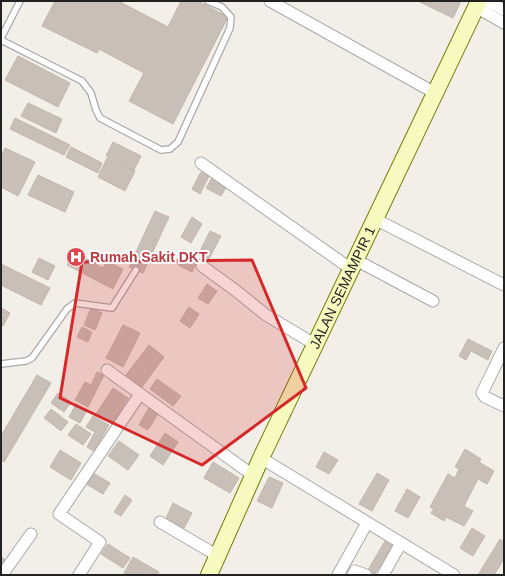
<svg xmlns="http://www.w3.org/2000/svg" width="505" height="576" font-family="Arial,sans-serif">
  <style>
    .building { fill: #c7bfb8; stroke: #c4b6ab }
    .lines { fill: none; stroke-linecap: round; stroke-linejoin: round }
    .lane-casing { stroke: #a9a9a9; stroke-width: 8 }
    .street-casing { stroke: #a9a9a9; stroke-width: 13 }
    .secondary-casing { stroke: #707d05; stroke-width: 18 }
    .lane { stroke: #fff; stroke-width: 5.5 }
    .street { stroke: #fff; stroke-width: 11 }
    .secondary { stroke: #f7fabf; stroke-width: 16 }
    .marked { fill: #d62828; fill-opacity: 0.2; stroke: #d62828; stroke-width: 3; stroke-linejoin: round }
    .labels { text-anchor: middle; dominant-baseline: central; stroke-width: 4; stroke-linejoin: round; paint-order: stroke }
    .health-label { font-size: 14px; font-weight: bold; fill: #be3a42; stroke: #fff; text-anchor: start }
    .street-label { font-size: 14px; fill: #222; stroke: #fff }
  </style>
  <rect width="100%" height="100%" fill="#f2efe9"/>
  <!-- building -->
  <g class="building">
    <polygon points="55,1 123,1 122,3 168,27 181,1 198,1 228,17 173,124 129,101 144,73 99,49 97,53 42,26"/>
    <polygon points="418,1 461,1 453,18"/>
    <polygon points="18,56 70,83 58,107 5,80"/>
    <polygon points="28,103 62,119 56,133 21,116"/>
    <polygon points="15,118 70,145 64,155 10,129"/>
    <polygon points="113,142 141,156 134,170 106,156"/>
    <polygon points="71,147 102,163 98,173 66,157"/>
    <polygon points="5,148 35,162 18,196 1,187 1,157"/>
    <polygon points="107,158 135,171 125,191 98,177"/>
    <polygon points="201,172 209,176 200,194 192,189"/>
    <polygon points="38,175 74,192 65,212 28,195"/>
    <polygon points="212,178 227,186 221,196 206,188"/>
    <polygon points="155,211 169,217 143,273 129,267"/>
    <polygon points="192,217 202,224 191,243 181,237"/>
    <polygon points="210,231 221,236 209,259 199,253"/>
    <polygon points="74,252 103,268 107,261 123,269 113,289 67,265"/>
    <polygon points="183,257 196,264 192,272 178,265"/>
    <polygon points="39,258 55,266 48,280 32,272"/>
    <polygon points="1,264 50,288 41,305 1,285"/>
    <polygon points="207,284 217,291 208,304 198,298"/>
    <polygon points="189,307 199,314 190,328 180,321"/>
    <polygon points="1,308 10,313 3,326 1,325"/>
    <polygon points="91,308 102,313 95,330 84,325"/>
    <polygon points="123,325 140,333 123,367 106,358"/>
    <polygon points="82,327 92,332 88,342 77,337"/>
    <polygon points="468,339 492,351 488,360 471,351 466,360 459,356"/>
    <polygon points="149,345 164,357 142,387 126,375"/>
    <polygon points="97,372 104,375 88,407 75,400 85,382 91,385"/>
    <polygon points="37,375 51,383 4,462 1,460 1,436"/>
    <polygon points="157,379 181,396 173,406 150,389"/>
    <polygon points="113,388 128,398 112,424 96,414"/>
    <polygon points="58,393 71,402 64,412 51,403"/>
    <polygon points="76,404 87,410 80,423 69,417"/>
    <polygon points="150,406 159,412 148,430 139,425"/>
    <polygon points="51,409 68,422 61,431 44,418"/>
    <polygon points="93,416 109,425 94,451 87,447 95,432 86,427"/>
    <polygon points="76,424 91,434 83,445 68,435"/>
    <polygon points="165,433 178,442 163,465 150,456"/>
    <polygon points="119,441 139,455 128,470 108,456"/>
    <polygon points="465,449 481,459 479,462 494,471 487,484 478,479 464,506 473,511 464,526 446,517 444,521 431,513 434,509 430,507 448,474 455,478 459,469 455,467"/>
    <polygon points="60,450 81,463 71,480 50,467"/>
    <polygon points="324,452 338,460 329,474 316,467"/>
    <polygon points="213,462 239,478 230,493 204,478"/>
    <polygon points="93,473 110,483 103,494 86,484"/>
    <polygon points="377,473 389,480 372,511 359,504"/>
    <polygon points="269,477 283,483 272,508 257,501"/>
    <polygon points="407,489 420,497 408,518 395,511"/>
    <polygon points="125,495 132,500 121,516 114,512"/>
    <polygon points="173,503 192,513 184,528 166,518"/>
    <polygon points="472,528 485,536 473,556 460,548"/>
    <polygon points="500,539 504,542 504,559 494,575 478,575"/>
    <polygon points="385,541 396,548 383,570 379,567 375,574 368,570"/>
    <polygon points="108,544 130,558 123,568 101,554"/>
    <polygon points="1,557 8,562 1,573"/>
    <polygon points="133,557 159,572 157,575 127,575 124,573"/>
  </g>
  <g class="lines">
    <defs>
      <g id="lane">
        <polyline points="1,38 20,1"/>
        <polyline points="1,40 82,81 91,93 96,110 100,118 161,150 170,149 178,142 230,28 231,17 222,7 208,1"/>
        <polyline points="1,364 26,361 32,358 67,309 75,303 112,308 136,270"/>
      </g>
      <g id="street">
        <polyline points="270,1 435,93"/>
        <polyline points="487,1 504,10"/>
        <polyline points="476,7 504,23"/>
        <polyline points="201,163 351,269"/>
        <polyline points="375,219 504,285"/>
        <polyline points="356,260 433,301"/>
        <polyline points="202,266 235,290 266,315 316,345"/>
        <polyline points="504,348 482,393 485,397 504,406"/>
        <polyline points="107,370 254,476"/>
        <polyline points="261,458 454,575"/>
        <polyline points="160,522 218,556"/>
        <polyline points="2,575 31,534"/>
        <polyline points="79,575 100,542 59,514 140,394"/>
        <polyline points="338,575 367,523"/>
        <polyline points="353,575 355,571 366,575"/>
        <polyline points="383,575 401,543"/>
      </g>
      <g id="secondary">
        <path id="s1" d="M209 575 261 458 479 1"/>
      </g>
    </defs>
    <!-- lane casing -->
    <use href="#lane" class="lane-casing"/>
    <!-- street casing -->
    <use href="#street" class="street-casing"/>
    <!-- secondary casing -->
    <use href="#secondary" class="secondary-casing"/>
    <!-- lane -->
    <use href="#lane" class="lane"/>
    <!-- street -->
    <use href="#street" class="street"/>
    <!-- secondary -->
    <use href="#secondary" class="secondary"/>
  </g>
  <!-- marked area -->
  <path class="marked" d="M252 260 306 388 202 465 60 398 82 262Z"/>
  <!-- icons -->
  <defs>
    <symbol id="hospital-disc" viewBox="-11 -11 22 22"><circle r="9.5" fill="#e0444e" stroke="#fff"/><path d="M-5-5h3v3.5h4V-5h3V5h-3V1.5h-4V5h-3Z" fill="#fff"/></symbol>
  </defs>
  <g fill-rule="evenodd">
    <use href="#hospital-disc" x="65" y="246" width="22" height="22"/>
  </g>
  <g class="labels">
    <!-- health labels -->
    <g class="health-label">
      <text x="90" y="257">Rumah Sakit DKT</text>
    </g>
    <!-- street labels -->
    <g class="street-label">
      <text stroke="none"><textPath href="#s1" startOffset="317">JALAN SEMAMPIR 1</textPath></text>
    </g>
  </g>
  <!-- border -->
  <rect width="505" height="576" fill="none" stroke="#222222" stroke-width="4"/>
</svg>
